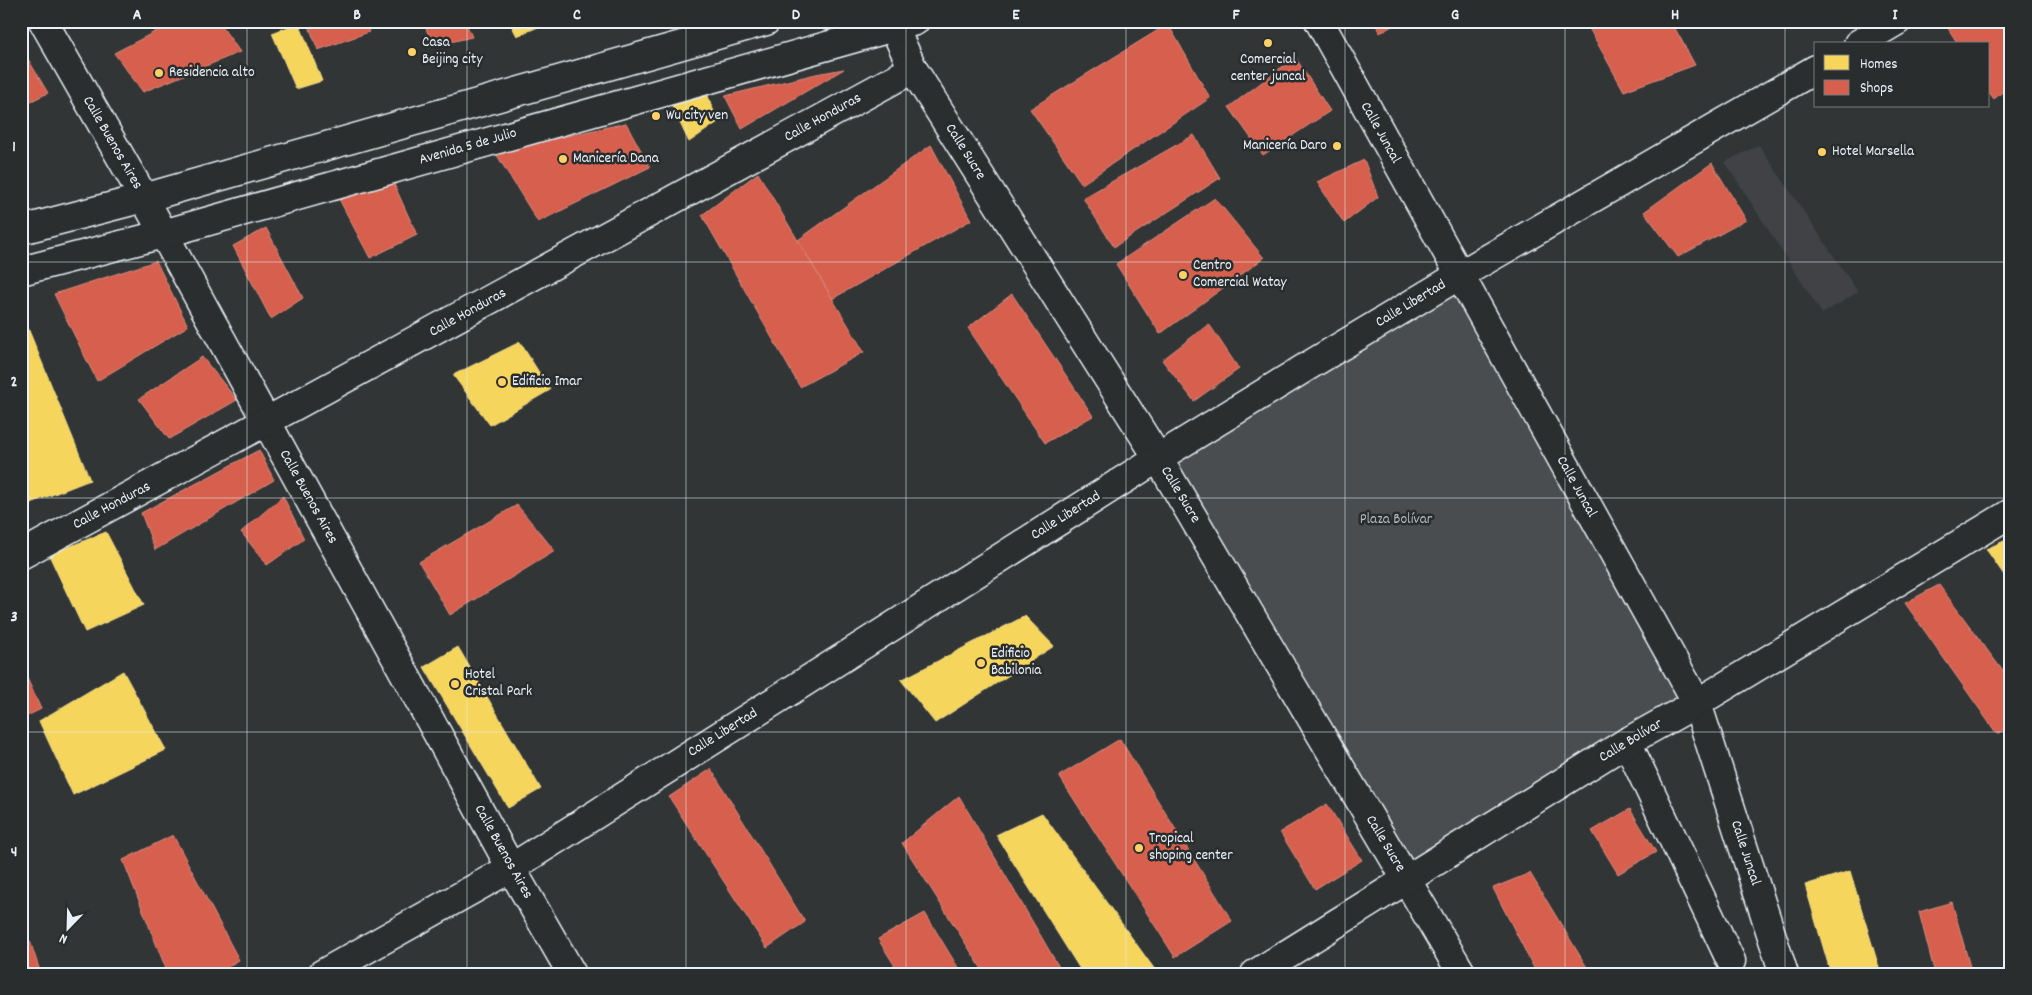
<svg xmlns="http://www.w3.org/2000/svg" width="2032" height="995" font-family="Dekko,sans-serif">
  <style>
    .built { fill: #3f4244 }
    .green { fill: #494d4f; stroke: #989fa4 }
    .homes { fill: #f6d55c; stroke: #f2dd8b }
    .shops { fill: #d6604d; stroke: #db8c80 }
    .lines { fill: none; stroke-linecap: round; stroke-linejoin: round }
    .minor-casing { stroke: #e8f1f8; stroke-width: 31 }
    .minor { stroke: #2a2d2e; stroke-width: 28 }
    .grid { fill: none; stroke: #e8f1f8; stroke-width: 1; stroke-opacity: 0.55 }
    .poi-dot { fill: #ffd166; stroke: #2a2d2e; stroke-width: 2 }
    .labels { text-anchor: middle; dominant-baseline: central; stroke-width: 5; stroke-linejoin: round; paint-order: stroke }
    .poi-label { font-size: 15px; fill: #e8f1f8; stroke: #2a2d2e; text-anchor: start }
    .street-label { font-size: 15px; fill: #e8f1f8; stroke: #2a2d2e }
    .park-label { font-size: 15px; fill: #b0b8bd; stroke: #2a2d2e }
    .neatline { fill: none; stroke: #e8f1f8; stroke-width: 2 }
    .grid-label { font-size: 16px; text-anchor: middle; font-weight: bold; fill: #e8f1f8 }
  </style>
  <rect width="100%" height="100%" fill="#323536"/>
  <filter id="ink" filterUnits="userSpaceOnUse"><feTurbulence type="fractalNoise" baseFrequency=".02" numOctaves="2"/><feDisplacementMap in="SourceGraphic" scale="10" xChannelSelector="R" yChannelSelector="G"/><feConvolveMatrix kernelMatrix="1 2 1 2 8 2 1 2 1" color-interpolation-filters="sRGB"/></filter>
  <g filter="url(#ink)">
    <!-- built -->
    <polygon class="built" points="1759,145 1858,292 1822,314 1725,162"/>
    <!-- green -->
    <polygon class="green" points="1456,285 1686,699 1407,867 1168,460"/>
    <!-- homes -->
    <g class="homes">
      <polygon points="509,21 534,21 538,27 517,36"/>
      <polygon points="299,23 322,81 296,89 272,33"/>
      <polygon points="706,91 718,122 689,142 670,102"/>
      <polygon points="21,311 90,480 21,507"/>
      <polygon points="520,342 550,390 490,425 453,375"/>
      <polygon points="106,532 144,605 85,632 49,555"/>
      <polygon points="2011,538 2011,585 1986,549"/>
      <polygon points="1025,616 1054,646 935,723 901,680"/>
      <polygon points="458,647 541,789 508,808 424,667"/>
      <polygon points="123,671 166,750 73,795 39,721"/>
      <polygon points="1042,813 1158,974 1083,974 996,835"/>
      <polygon points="1850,871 1881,974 1831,974 1805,885"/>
    </g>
    <!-- shops -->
    <g class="shops">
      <polygon points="176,21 218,21 240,52 143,92 114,53"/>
      <polygon points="307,21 364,21 369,32 318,50"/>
      <polygon points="423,21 465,21 472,37 433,46"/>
      <polygon points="535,21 562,21 538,27"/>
      <polygon points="1374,21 1401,21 1380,33"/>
      <polygon points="1585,21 1671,21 1695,65 1624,91"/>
      <polygon points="1946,21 2011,21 2011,85 1994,99 1988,91 1988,44 1958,44 1944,22"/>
      <polygon points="1168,24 1210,98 1082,184 1030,109"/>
      <polygon points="25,54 48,93 21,106 21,56"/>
      <polygon points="1295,57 1330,111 1263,155 1229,107"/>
      <polygon points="844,69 742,129 725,96 816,74"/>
      <polygon points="626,123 650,167 538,222 495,152"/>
      <polygon points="1194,135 1220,178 1114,247 1083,198"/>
      <polygon points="931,145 971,220 832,299 798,240"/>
      <polygon points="1364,160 1378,197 1344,223 1317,182"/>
      <polygon points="1712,163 1746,220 1678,257 1644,212"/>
      <polygon points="758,173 864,352 800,387 702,215"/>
      <polygon points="393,182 417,235 370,258 339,199"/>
      <polygon points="1215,198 1264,258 1160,334 1116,264"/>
      <polygon points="266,228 303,298 271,319 233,246"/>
      <polygon points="156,261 188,326 97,381 54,294"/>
      <polygon points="1012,294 1093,416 1045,443 968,328"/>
      <polygon points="1209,324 1239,369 1194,401 1162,360"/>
      <polygon points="202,357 237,400 169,439 139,399"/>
      <polygon points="259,450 274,480 155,550 141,513"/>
      <polygon points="283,496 304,539 267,565 241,532"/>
      <polygon points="517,505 555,551 450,615 419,562"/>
      <polygon points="1939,585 2011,682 2011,726 1997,734 1905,603"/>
      <polygon points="21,665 41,709 21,719"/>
      <polygon points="1120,739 1232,921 1175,957 1059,776"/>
      <polygon points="711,769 805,922 767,948 669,797"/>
      <polygon points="959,796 1063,974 985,974 902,843"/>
      <polygon points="1327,804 1362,860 1315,889 1280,832"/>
      <polygon points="1630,809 1656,852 1618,874 1592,831"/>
      <polygon points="173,835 239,960 216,974 168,974 123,860"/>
      <polygon points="1530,873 1591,974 1537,974 1493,888"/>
      <polygon points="1952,902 1972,974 1935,974 1919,912"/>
      <polygon points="925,913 962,974 900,974 878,939"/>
      <polygon points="30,941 41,974 21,974 21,944"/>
    </g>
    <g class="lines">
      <defs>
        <g id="minor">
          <polyline points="43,21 144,198 511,868 572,974"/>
          <polyline points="891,21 913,69 1158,458 1462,974"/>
          <polyline points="1319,21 1697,703 1784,974"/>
          <polyline points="1858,44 1897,21"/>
          <polyline points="21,230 144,198 766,21"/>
          <polyline points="21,271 163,234 915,21"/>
          <polyline points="21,555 913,69"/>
          <polyline points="1627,742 1731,961"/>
          <polyline points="322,974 511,868 1158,458 1308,366 1458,276 1816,69"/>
          <polyline points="1255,974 1627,742 1697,703 2011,513"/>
        </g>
      </defs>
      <!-- minor casing -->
      <use href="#minor" class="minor-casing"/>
      <!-- minor -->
      <use href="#minor" class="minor"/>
    </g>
  </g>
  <!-- grid -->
  <path class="grid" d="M247 21V974M467 21V974M686 21V974M906 21V974M1126 21V974M1345 21V974M1565 21V974M1785 21V974M21 262H2011M21 498H2011M21 732H2011"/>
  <!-- markers -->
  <g class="poi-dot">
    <circle cx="1268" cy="43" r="5"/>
    <circle cx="412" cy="52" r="5"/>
    <circle cx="159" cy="73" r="5"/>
    <circle cx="656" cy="116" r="5"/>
    <circle cx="1337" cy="146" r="5"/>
    <circle cx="1822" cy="152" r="5"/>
    <circle cx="563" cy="159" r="5"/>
    <circle cx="1183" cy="275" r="5"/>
    <circle cx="502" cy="382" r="5"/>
    <circle cx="981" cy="663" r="5"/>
    <circle cx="455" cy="684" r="5"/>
    <circle cx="1139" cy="848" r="5"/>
  </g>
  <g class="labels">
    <!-- poi labels -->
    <g class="poi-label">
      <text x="422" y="43">Casa<tspan x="422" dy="17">Beijing city</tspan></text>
      <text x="1268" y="60" text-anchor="middle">Comercial<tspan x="1268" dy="17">center juncal</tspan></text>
      <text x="169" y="73">Residencia alto</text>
      <text x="666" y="116">Wu city ven</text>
      <text x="1327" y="146" text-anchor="end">Manicería Daro</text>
      <text x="1832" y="152">Hotel Marsella</text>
      <text x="573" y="159">Manicería Dana</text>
      <text x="1193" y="266">Centro<tspan x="1193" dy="17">Comercial Watay</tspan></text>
      <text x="512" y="382">Edificio Imar</text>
      <text x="991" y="654">Edificio<tspan x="991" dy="17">Babilonia</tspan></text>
      <text x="465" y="675">Hotel<tspan x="465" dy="17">Cristal Park</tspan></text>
      <text x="1149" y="839">Tropical<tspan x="1149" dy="17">shoping center</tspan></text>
    </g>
    <!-- street labels -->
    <g class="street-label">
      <text transform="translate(823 118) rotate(-29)">Calle Honduras</text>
      <text transform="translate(1380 133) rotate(61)">Calle Juncal</text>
      <text transform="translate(112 143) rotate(60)">Calle Buenos Aires</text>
      <text transform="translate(468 147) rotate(-16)">Avenida 5 de Julio</text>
      <text transform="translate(965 152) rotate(58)">Calle Sucre</text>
      <text transform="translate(1411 304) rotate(-31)">Calle Libertad</text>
      <text transform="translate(468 313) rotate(-29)">Calle Honduras</text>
      <text transform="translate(1576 487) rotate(61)">Calle Juncal</text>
      <text transform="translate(1180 495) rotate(59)">Calle Sucre</text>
      <text transform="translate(308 497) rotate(61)">Calle Buenos Aires</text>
      <text transform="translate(112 506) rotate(-28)">Calle Honduras</text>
      <text transform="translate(1066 516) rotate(-32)">Calle Libertad</text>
      <text transform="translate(723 733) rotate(-32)">Calle Libertad</text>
      <text transform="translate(1631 741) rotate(-31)">Calle Bolívar</text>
      <text transform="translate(1385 844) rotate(59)">Calle Sucre</text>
      <text transform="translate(503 852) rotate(61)">Calle Buenos Aires</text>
      <text transform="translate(1745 853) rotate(72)">Calle Juncal</text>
    </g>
    <!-- park labels -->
    <g class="park-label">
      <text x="1396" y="520">Plaza Bolívar</text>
    </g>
  </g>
  <!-- margin -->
  <rect width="2032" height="995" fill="none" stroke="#2a2d2e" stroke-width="55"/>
  <!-- legend -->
  <rect x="1814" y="42" width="175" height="65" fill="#2a2d2e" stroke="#767b7f"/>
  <rect x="1824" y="55" width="25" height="15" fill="#f6d55c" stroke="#767b7f"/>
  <text x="1860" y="68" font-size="15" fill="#e8f1f8">Homes</text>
  <rect x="1824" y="80" width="25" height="15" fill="#d6604d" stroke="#767b7f"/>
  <text x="1860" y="92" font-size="15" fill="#e8f1f8">Shops</text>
  <!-- north arrow -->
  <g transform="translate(68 928) rotate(203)" stroke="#2a2d2e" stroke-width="4" paint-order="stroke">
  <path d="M0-4L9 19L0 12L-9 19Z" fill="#e8f1f8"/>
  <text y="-8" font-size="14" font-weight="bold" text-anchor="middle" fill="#e8f1f8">N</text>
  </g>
  <rect x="28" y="28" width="1976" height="940" class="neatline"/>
  <g class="grid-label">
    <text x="137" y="19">A</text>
    <text x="357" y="19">B</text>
    <text x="577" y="19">C</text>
    <text x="796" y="19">D</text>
    <text x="1016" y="19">E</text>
    <text x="1236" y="19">F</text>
    <text x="1455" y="19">G</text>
    <text x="1675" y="19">H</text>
    <text x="1895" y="19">I</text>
    <text x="14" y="151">1</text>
    <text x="14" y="386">2</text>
    <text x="14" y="621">3</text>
    <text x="14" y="856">4</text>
  </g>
</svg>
